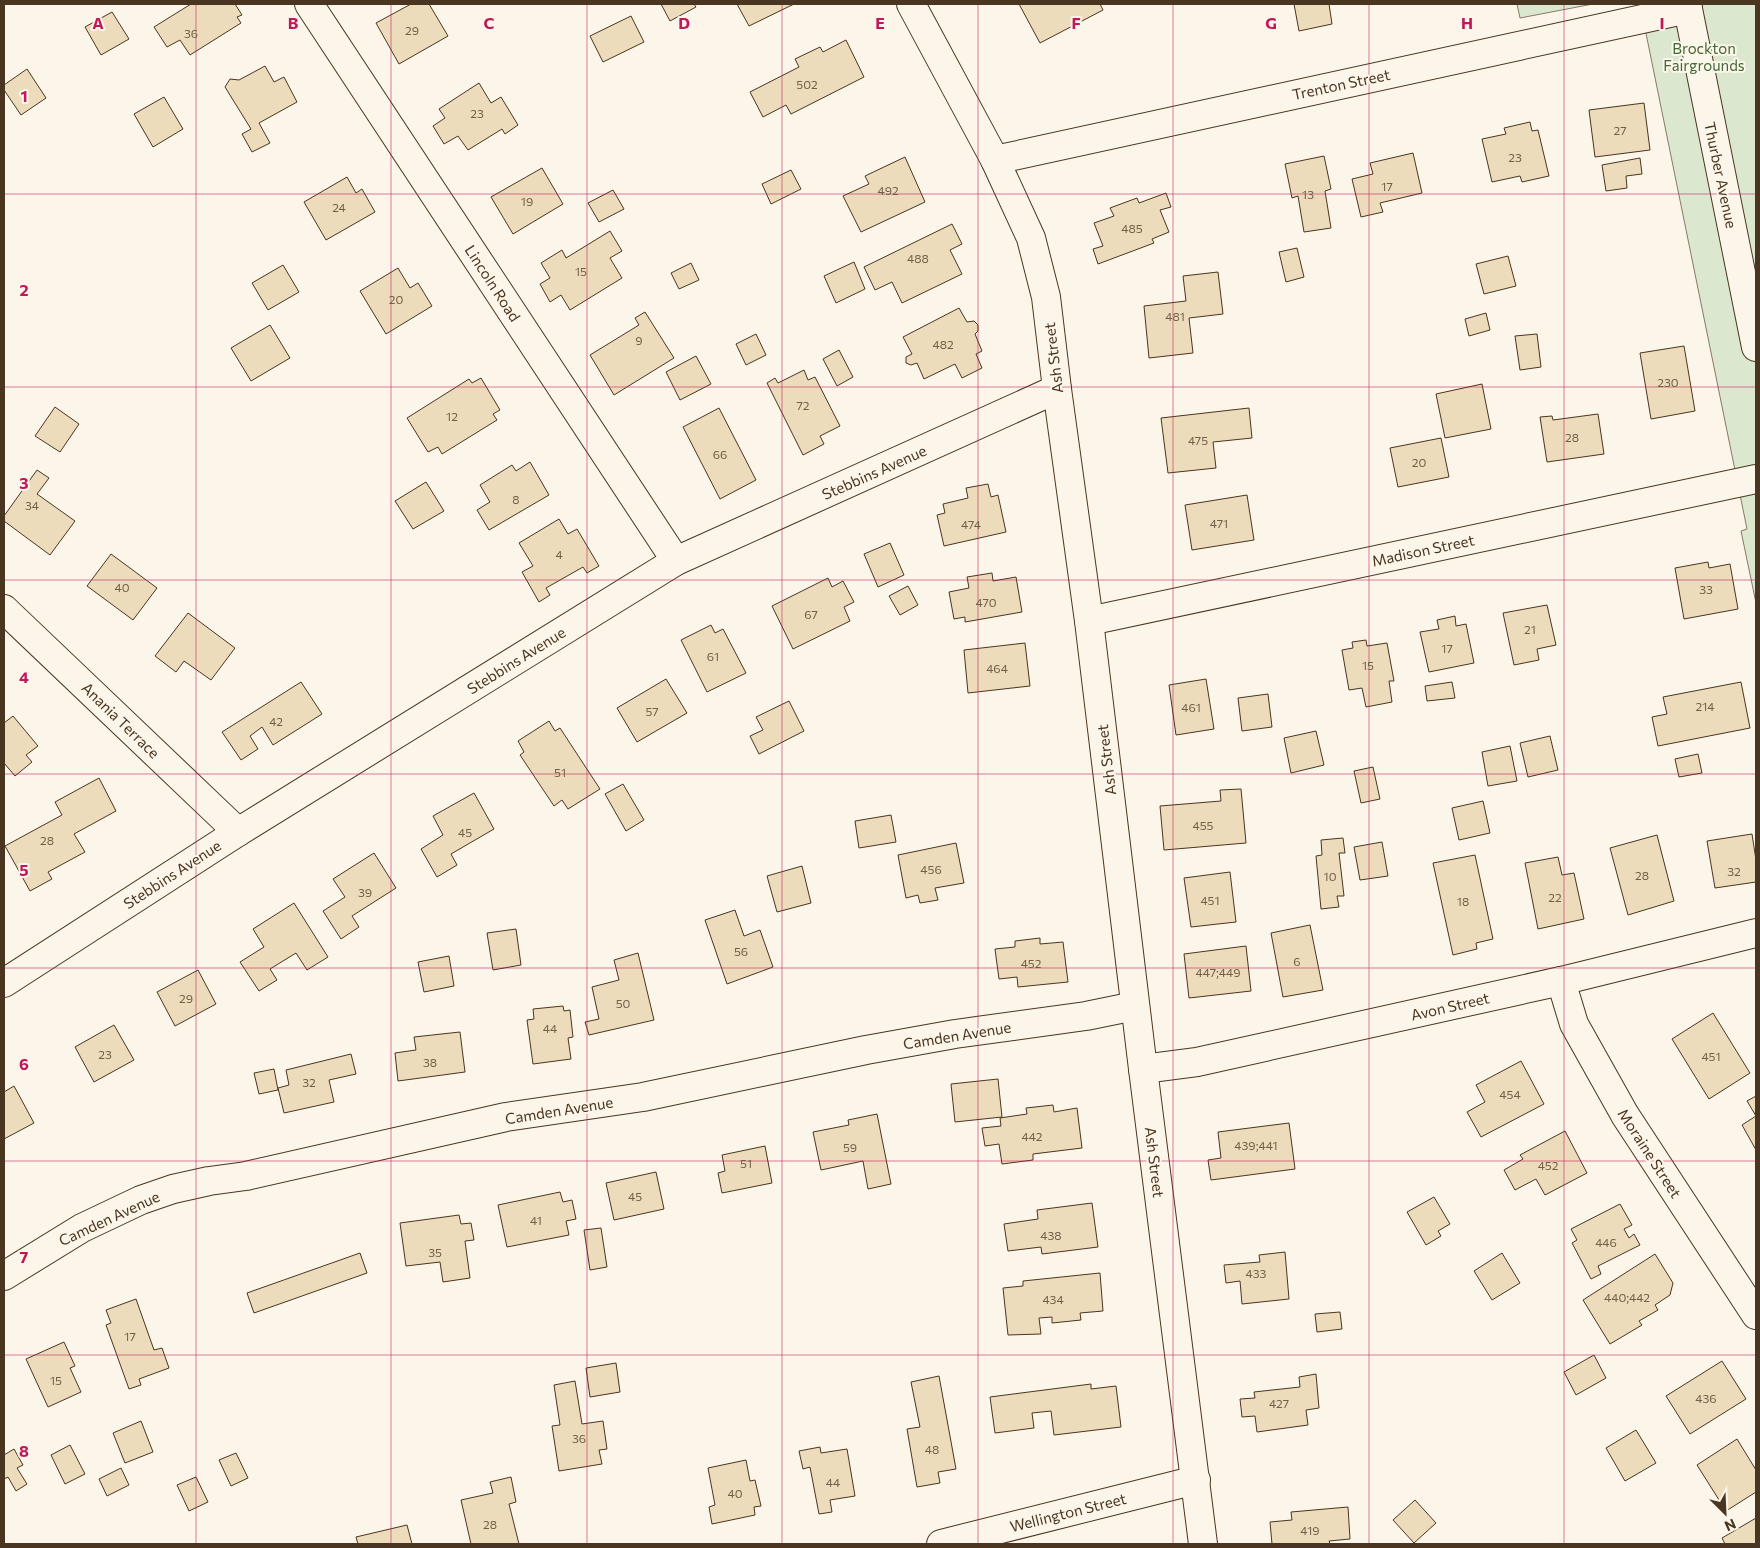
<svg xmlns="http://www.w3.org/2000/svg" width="1760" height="1548" font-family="Commissioner,sans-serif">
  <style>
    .green { fill: #dce7d0; stroke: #887966 }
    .building { fill: #ecdcbc; stroke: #4a3520 }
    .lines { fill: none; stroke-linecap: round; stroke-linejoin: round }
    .minor-casing { stroke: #4a3520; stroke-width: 30 }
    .minor { stroke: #fbf6e9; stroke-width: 28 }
    .grid { fill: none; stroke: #c2185b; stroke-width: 1; stroke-opacity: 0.55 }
    .labels { text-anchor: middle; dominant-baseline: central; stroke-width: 4; stroke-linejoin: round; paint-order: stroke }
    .number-label { font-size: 12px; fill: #725f47 }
    .park-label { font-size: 15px; fill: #436837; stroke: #fbf6e9 }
    .street-label { font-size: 15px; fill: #4a3520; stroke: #fbf6e9 }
    .grid-label { font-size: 16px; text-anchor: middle; font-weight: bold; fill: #c2185b; stroke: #fbf6e9; stroke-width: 4; stroke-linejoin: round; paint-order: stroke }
  </style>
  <rect width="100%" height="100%" fill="#fbf6e9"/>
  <!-- green -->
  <g class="green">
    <polygon points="1517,4 1593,4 1520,18"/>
    <polygon points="1640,4 1756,4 1756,603 1741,531 1747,529"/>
  </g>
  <!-- building -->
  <g class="building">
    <polygon points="191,4 235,4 242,15 237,17 241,23 190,55 180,40 167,47 154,27"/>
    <polygon points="411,4 429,4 448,36 399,64 376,23"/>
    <polygon points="661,4 694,4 696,7 670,21"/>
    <polygon points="737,4 794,4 749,26"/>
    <polygon points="1019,4 1100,4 1103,10 1040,43"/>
    <polygon points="1294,4 1329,4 1332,24 1299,31"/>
    <polygon points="112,12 129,39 101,55 85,27"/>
    <polygon points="631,16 644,42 603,62 590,36"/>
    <polygon points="846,40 864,77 791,114 786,105 763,117 750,92 799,67 795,59 820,47 823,52"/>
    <polygon points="265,66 274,82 284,77 297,102 259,123 270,143 252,152 242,134 251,129 225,87 230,79 239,80"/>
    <polygon points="27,69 46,98 21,115 4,90 4,85"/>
    <polygon points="479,83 491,103 501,97 518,125 505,134 502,129 468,150 458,136 444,144 433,126 445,118 439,109"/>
    <polygon points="164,97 183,129 153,147 134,114"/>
    <polygon points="1644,103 1650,150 1595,157 1589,110"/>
    <polygon points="1530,122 1532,131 1538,130 1549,176 1522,182 1520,176 1492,182 1482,139 1506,134 1504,128"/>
    <polygon points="1413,153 1422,193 1380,203 1383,212 1361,217 1352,179 1373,174 1370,163"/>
    <polygon points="1324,156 1331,189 1325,191 1331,228 1304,232 1298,196 1292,198 1285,164"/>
    <polygon points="905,157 925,202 861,232 843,196 869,184 865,176"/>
    <polygon points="1640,158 1642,174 1626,176 1627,188 1606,191 1602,165"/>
    <polygon points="542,168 563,204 513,234 491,197"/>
    <polygon points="791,170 801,189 771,204 762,184"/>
    <polygon points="347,177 356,193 362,189 375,212 326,240 304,202"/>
    <polygon points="613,190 624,209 599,222 588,203"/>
    <polygon points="1166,193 1171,207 1160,210 1169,232 1152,239 1154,243 1098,264 1093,249 1103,246 1094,223 1114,216 1110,208 1137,198 1139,203"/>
    <polygon points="952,224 962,244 950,250 962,274 902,303 892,282 875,290 864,267"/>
    <polygon points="610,231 622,251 610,258 622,278 570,310 561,295 550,302 540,284 550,278 541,263 562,250 566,258"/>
    <polygon points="1297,248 1304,277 1286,282 1279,252"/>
    <polygon points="1508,256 1516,286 1484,294 1476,264"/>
    <polygon points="854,262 865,289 836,303 824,276"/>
    <polygon points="691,263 699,280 679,289 671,273"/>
    <polygon points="283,265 299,292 268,310 252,283"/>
    <polygon points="398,268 410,288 418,283 432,306 386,334 360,291"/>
    <polygon points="1218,272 1223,314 1189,318 1193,353 1149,358 1144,306 1186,301 1183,276"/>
    <polygon points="959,308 967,322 974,321 978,325 978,331 975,334 982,351 976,354 982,368 962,378 955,364 924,379 917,363 911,365 906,363 906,357 912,354 903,337"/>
    <polygon points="645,312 674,358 614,395 590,355 639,325 635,318"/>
    <polygon points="1486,313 1490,330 1469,336 1465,319"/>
    <polygon points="270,325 290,358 251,381 231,348"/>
    <polygon points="756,334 766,355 746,365 736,344"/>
    <polygon points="1537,334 1541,367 1520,370 1515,336"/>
    <polygon points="1684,346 1695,411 1651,419 1640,353"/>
    <polygon points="839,350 853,377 837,386 823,359"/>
    <polygon points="696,356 711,384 680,400 666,372"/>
    <polygon points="804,370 808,380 815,377 840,426 820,436 824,444 803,455 767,383 775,378 778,383"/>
    <polygon points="481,378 500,410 493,414 497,420 442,454 438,447 428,452 407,418 469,379 472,383"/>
    <polygon points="1482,384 1491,429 1445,438 1436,394"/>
    <polygon points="55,407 79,424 60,452 35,436"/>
    <polygon points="719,408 756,480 720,499 683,427"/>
    <polygon points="1249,408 1252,438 1213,442 1216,468 1168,473 1161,418"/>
    <polygon points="1598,414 1604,454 1547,462 1540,417 1552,416 1553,420"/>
    <polygon points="1441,438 1449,477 1398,487 1390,448"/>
    <polygon points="530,462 549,495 489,530 477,510 490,502 480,485 512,465 516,471"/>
    <polygon points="37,470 49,478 37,494 75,521 50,555 4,521 4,516"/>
    <polygon points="426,482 444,511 413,529 395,501"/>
    <polygon points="988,484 991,497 998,495 1006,532 944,546 937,515 945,513 943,504 968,498 966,488"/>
    <polygon points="1247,495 1254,540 1192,550 1185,505"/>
    <polygon points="559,519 568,534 577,529 599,566 587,573 583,567 546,588 550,595 539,602 522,572 533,566 519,543"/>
    <polygon points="890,543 904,575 878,587 864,554"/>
    <polygon points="111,554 157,588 133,620 87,586"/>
    <polygon points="1708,562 1709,568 1730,564 1738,609 1684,619 1675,568"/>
    <polygon points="992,573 993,581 1016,577 1022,612 965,622 965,617 954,619 949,592 969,588 967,577"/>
    <polygon points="828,578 832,587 843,581 854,602 844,607 850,621 793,649 772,606"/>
    <polygon points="908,586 918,605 900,615 889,596"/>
    <polygon points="1547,605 1556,645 1537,649 1539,660 1514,665 1503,613"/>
    <polygon points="188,613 235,648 211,680 184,661 176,672 155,656"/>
    <polygon points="1455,616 1456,626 1466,624 1474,663 1429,672 1420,632 1439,629 1437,620"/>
    <polygon points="711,625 715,633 723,629 746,673 707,692 681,640"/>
    <polygon points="1366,640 1367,646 1387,643 1394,681 1389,681 1392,702 1366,707 1362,688 1349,690 1342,650 1353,648 1352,642"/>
    <polygon points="1025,643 1030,686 968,693 964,650"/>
    <polygon points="666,679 687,713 637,742 617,708"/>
    <polygon points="1206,679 1214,729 1176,735 1169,685"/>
    <polygon points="301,682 322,714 273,745 262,727 250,736 258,749 241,760 222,732"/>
    <polygon points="1452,682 1455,698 1427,701 1425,686"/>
    <polygon points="1741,682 1750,728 1658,746 1652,717 1667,714 1663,697"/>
    <polygon points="1268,694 1272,727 1242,731 1238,698"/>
    <polygon points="789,701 804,731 759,754 750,736 763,730 756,717"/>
    <polygon points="13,716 38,746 26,755 32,762 15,776 4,763 4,723"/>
    <polygon points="549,721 555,731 560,728 600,789 568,809 562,800 554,806 520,755 524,752 518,741"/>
    <polygon points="1316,731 1324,765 1291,773 1284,738"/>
    <polygon points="1550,736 1558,770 1528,777 1520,743"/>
    <polygon points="1510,746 1517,781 1488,786 1482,752"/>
    <polygon points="1698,754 1702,773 1679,777 1675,759"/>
    <polygon points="1373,767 1380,799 1361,803 1354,771"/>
    <polygon points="99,778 116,811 74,834 85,852 48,872 52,879 30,891 5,846 62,815 55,802"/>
    <polygon points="623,784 644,820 626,831 605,794"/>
    <polygon points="1241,789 1246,843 1164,850 1160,806 1221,801 1220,790"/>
    <polygon points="474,793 494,829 451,854 457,865 437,877 421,849 443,835 433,816"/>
    <polygon points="1483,801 1490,833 1459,840 1452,808"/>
    <polygon points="891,815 896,842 859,848 855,821"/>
    <polygon points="1752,834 1756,860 1756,882 1715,888 1707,841"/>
    <polygon points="1657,835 1674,901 1628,915 1610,848"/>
    <polygon points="1343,838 1345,853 1339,853 1344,896 1337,896 1339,907 1321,909 1316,856 1322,855 1321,840"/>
    <polygon points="1382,842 1388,876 1360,880 1354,847"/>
    <polygon points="956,843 964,883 935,888 938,900 920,903 918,895 906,898 898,855"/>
    <polygon points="374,853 396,888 352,916 359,927 341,939 323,911 345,897 333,879"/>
    <polygon points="1475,855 1493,939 1476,943 1477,949 1453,955 1433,863"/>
    <polygon points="1558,857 1562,875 1574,873 1584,919 1538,929 1525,863"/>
    <polygon points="802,866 811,903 777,912 767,876"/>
    <polygon points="1230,872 1236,922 1191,927 1184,878"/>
    <polygon points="294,903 328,957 307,970 296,953 270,969 277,980 259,991 240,962 264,947 253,929"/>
    <polygon points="735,910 744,936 760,930 773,967 727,984 705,920"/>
    <polygon points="1310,925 1323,990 1283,997 1271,933"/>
    <polygon points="516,929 521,965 493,970 487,933"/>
    <polygon points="1040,938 1040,944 1063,942 1068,982 1018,987 1017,977 999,979 995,949 1015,947 1015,941"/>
    <polygon points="1246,946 1251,991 1189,998 1184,954"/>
    <polygon points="638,953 654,1020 589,1035 585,1022 599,1019 592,987 619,980 614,960"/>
    <polygon points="449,956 454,986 424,992 418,962"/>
    <polygon points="198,970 216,1004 175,1026 157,992"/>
    <polygon points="563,1006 564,1011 570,1010 573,1037 568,1038 571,1059 533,1064 527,1020 534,1019 533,1009"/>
    <polygon points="1713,1013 1750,1073 1709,1099 1672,1039"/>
    <polygon points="114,1025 134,1060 94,1082 75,1047"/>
    <polygon points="460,1032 465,1072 398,1081 395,1053 416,1050 414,1037"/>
    <polygon points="351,1054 356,1074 329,1080 334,1102 284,1113 278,1088 289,1085 286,1070"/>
    <polygon points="1521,1061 1544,1104 1481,1137 1467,1112 1485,1102 1476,1085"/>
    <polygon points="274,1069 278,1090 259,1094 254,1073"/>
    <polygon points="998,1079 1002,1117 955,1122 951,1084"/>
    <polygon points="14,1086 34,1123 4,1139 4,1092"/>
    <polygon points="1756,1096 1756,1150 1742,1125 1756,1116 1747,1101"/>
    <polygon points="1053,1105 1054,1112 1077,1108 1082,1148 1033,1154 1033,1160 1002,1164 999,1144 985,1146 982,1128 1001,1126 1000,1118 1027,1114 1026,1108"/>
    <polygon points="877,1114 891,1184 868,1189 863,1161 821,1170 813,1132 849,1125 848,1120"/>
    <polygon points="1289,1123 1295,1169 1211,1180 1208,1160 1221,1158 1218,1132"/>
    <polygon points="1565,1131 1587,1173 1545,1195 1536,1179 1515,1190 1504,1170 1523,1159 1520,1155"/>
    <polygon points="765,1146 772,1183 722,1193 718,1173 725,1171 722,1155"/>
    <polygon points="656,1172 664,1209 614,1220 606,1183"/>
    <polygon points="560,1192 563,1202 572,1200 576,1219 566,1221 569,1235 507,1247 498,1205"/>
    <polygon points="1434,1197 1450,1224 1438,1231 1441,1236 1426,1245 1407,1212"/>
    <polygon points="1092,1203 1098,1247 1042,1254 1041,1247 1008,1251 1004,1224 1038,1219 1037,1210"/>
    <polygon points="1620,1204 1632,1225 1624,1229 1629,1238 1634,1234 1640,1245 1598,1266 1601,1274 1591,1279 1572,1243 1577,1240 1571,1229"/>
    <polygon points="459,1215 461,1224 471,1223 474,1240 465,1241 470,1278 443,1282 440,1262 406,1266 400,1223"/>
    <polygon points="601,1228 607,1267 590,1270 584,1230"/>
    <polygon points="1285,1252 1289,1299 1242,1304 1240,1281 1226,1283 1224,1265 1260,1262 1259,1255"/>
    <polygon points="360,1253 367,1273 254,1313 247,1293"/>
    <polygon points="1502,1253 1520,1283 1492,1300 1474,1271"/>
    <polygon points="1655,1254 1673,1283 1670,1295 1655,1305 1658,1310 1639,1321 1642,1325 1610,1344 1583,1300"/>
    <polygon points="1100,1273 1103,1311 1080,1313 1081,1320 1052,1323 1052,1317 1039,1318 1041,1334 1008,1335 1003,1288 1023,1286 1023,1281"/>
    <polygon points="136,1299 154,1350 162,1348 169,1368 139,1379 141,1385 129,1389 106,1325 111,1323 106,1310"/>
    <polygon points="1340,1312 1342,1329 1317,1332 1315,1314"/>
    <polygon points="64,1342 75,1366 70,1368 81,1392 48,1407 26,1359"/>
    <polygon points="1594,1355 1606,1378 1576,1395 1564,1372"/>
    <polygon points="1722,1361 1746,1399 1690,1434 1666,1396"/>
    <polygon points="616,1363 620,1392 590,1397 586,1368"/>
    <polygon points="1316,1374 1319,1408 1306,1410 1308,1425 1257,1432 1255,1416 1242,1417 1240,1399 1255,1398 1254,1392 1300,1387 1299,1377"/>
    <polygon points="939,1376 956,1469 938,1472 940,1483 917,1487 907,1429 920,1427 911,1382"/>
    <polygon points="575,1381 582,1424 603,1421 607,1449 599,1450 602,1464 559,1471 552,1426 560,1425 554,1385"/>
    <polygon points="1091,1384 1091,1389 1116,1386 1121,1427 1054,1435 1051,1411 1032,1413 1034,1428 995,1433 990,1397"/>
    <polygon points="141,1421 153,1452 125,1463 113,1433"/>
    <polygon points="1636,1430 1656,1463 1625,1481 1606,1448"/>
    <polygon points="1737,1439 1756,1470 1756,1492 1726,1511 1697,1465"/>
    <polygon points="70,1445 85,1474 65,1484 51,1455"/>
    <polygon points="820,1447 821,1453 847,1449 855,1496 830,1500 832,1512 819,1514 810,1467 803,1469 799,1451"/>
    <polygon points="14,1449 23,1465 17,1468 27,1484 16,1491 8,1477 4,1479 4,1455"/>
    <polygon points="236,1453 248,1478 231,1486 219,1460"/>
    <polygon points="746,1460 750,1481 755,1480 761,1506 754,1507 755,1515 712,1524 709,1507 715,1505 708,1468"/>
    <polygon points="121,1468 129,1485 107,1496 99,1479"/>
    <polygon points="196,1477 208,1502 189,1511 177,1485"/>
    <polygon points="511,1477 516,1502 509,1504 519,1544 471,1544 461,1500 493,1493 490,1482"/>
    <polygon points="1415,1500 1436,1523 1414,1543 1393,1520"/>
    <polygon points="1348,1507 1350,1539 1329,1541 1330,1544 1272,1544 1270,1522 1292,1520 1291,1512"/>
    <polygon points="1756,1518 1756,1544 1725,1544 1722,1538"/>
    <polygon points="407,1525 412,1544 358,1544 356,1537"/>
  </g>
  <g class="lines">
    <defs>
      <g id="minor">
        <polyline points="309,4 676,561"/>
        <polyline points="911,4 995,160 1031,238 1046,297 1057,389 1089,621 1143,1069 1203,1544"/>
        <polyline points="1687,4 1756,347"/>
        <polyline points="995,160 1688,9"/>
        <polyline points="4,609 238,832"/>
        <polyline points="1089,621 1756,479"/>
        <polyline points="1561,981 1574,1024 1625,1115 1756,1315"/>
        <polyline points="4,983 238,832 676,561 1057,389"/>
        <polyline points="1143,1069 1197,1062 1561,981 1756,933"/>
        <polyline points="4,1276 82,1228 141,1200 173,1189 209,1181 246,1176 506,1117 643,1097 866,1050 955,1034 1086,1016 1135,1006"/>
        <polyline points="941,1544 1196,1480"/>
      </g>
    </defs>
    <!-- minor casing -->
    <use href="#minor" class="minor-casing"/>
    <!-- minor -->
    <use href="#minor" class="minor"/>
  </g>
  <!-- grid -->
  <path class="grid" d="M196 4V1544M391 4V1544M587 4V1544M782 4V1544M978 4V1544M1173 4V1544M1369 4V1544M1564 4V1544M4 194H1756M4 387H1756M4 580H1756M4 774H1756M4 968H1756M4 1161H1756M4 1355H1756"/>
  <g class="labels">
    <!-- number labels -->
    <g class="number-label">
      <text x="412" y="30">29</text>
      <text x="191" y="33">36</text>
      <text x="807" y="84">502</text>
      <text x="477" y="113">23</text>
      <text x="1620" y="130">27</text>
      <text x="1515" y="157">23</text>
      <text x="1387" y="186">17</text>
      <text x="888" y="190">492</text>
      <text x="1308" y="194">13</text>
      <text x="527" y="201">19</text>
      <text x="339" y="207">24</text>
      <text x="1132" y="228">485</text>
      <text x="918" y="258">488</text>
      <text x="581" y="271">15</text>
      <text x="396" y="299">20</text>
      <text x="1175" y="316">481</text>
      <text x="639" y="340">9</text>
      <text x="943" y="344">482</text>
      <text x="1668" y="382">230</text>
      <text x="803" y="405">72</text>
      <text x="452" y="416">12</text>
      <text x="1572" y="437">28</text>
      <text x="1198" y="440">475</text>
      <text x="720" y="454">66</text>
      <text x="1419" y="462">20</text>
      <text x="516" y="499">8</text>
      <text x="32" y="505">34</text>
      <text x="1219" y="523">471</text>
      <text x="971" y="524">474</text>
      <text x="559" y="554">4</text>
      <text x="122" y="587">40</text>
      <text x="1706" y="589">33</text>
      <text x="986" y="602">470</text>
      <text x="811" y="614">67</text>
      <text x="1530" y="629">21</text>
      <text x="1447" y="648">17</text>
      <text x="713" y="656">61</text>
      <text x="1368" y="665">15</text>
      <text x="997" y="668">464</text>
      <text x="1705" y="706">214</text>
      <text x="1191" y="707">461</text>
      <text x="652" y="711">57</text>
      <text x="276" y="721">42</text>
      <text x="560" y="772">51</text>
      <text x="1203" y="825">455</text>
      <text x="465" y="832">45</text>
      <text x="47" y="840">28</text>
      <text x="931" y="869">456</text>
      <text x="1734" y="871">32</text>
      <text x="1642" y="875">28</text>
      <text x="1330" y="876">10</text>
      <text x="365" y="892">39</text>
      <text x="1555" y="897">22</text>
      <text x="1210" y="900">451</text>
      <text x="1463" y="901">18</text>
      <text x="741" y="951">56</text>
      <text x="1297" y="961">6</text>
      <text x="1031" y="963">452</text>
      <text x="1218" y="972">447;449</text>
      <text x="186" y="998">29</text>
      <text x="623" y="1003">50</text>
      <text x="550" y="1028">44</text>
      <text x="105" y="1054">23</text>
      <text x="1711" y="1056">451</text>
      <text x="430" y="1062">38</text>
      <text x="309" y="1082">32</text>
      <text x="1510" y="1094">454</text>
      <text x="1032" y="1136">442</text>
      <text x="1256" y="1145">439;441</text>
      <text x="850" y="1147">59</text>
      <text x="746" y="1163">51</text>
      <text x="1548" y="1165">452</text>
      <text x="635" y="1196">45</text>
      <text x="536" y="1220">41</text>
      <text x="1051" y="1235">438</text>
      <text x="1606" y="1242">446</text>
      <text x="435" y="1252">35</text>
      <text x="1256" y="1273">433</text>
      <text x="1627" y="1297">440;442</text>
      <text x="1053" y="1299">434</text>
      <text x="130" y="1336">17</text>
      <text x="56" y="1380">15</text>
      <text x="1706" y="1398">436</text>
      <text x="1279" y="1403">427</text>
      <text x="579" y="1438">36</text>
      <text x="932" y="1449">48</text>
      <text x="833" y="1482">44</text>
      <text x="735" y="1493">40</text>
      <text x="490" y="1524">28</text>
      <text x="1310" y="1530">419</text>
    </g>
    <!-- park labels -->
    <g class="park-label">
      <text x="1704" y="48">Brockton<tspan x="1704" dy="17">Fairgrounds</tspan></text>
    </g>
    <!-- street labels -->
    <g class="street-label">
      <text transform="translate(1341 84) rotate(-12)">Trenton Street</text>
      <text transform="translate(1721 175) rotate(78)">Thurber Avenue</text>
      <text transform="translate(493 283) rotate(57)">Lincoln Road</text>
      <text transform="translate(1053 358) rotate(-97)">Ash Street</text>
      <text transform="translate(874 472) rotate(-24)">Stebbins Avenue</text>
      <text transform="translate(1423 550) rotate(-12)">Madison Street</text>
      <text transform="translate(516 660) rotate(-32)">Stebbins Avenue</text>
      <text transform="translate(121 720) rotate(44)">Anania Terrace</text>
      <text transform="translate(1106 760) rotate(-97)">Ash Street</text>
      <text transform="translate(172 874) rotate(-33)">Stebbins Avenue</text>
      <text transform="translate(1450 1006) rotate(-13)">Avon Street</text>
      <text transform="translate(957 1035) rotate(-9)">Camden Avenue</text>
      <text transform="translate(559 1110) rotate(-9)">Camden Avenue</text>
      <text transform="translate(1650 1153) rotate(57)">Moraine Street</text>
      <text transform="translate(1155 1162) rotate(83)">Ash Street</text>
      <text transform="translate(109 1218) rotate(-25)">Camden Avenue</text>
      <text transform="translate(1068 1512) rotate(-14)">Wellington Street</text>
    </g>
  </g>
  <g class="grid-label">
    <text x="98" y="29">A</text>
    <text x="293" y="29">B</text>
    <text x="489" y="29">C</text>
    <text x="684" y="29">D</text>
    <text x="880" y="29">E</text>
    <text x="1076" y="29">F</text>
    <text x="1271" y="29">G</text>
    <text x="1467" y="29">H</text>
    <text x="1662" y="29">I</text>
    <text x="24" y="102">1</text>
    <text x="24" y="296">2</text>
    <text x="24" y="489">3</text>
    <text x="24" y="683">4</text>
    <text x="24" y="876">5</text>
    <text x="24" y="1070">6</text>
    <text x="24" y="1263">7</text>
    <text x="24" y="1457">8</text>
  </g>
  <!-- border -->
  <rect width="1760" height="1548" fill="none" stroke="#4a3520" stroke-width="10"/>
  <!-- north arrow -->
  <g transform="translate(1725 1513) rotate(156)" stroke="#fbf6e9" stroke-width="4" paint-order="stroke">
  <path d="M0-4L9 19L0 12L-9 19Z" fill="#4a3520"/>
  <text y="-8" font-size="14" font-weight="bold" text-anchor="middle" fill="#4a3520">N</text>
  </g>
</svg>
